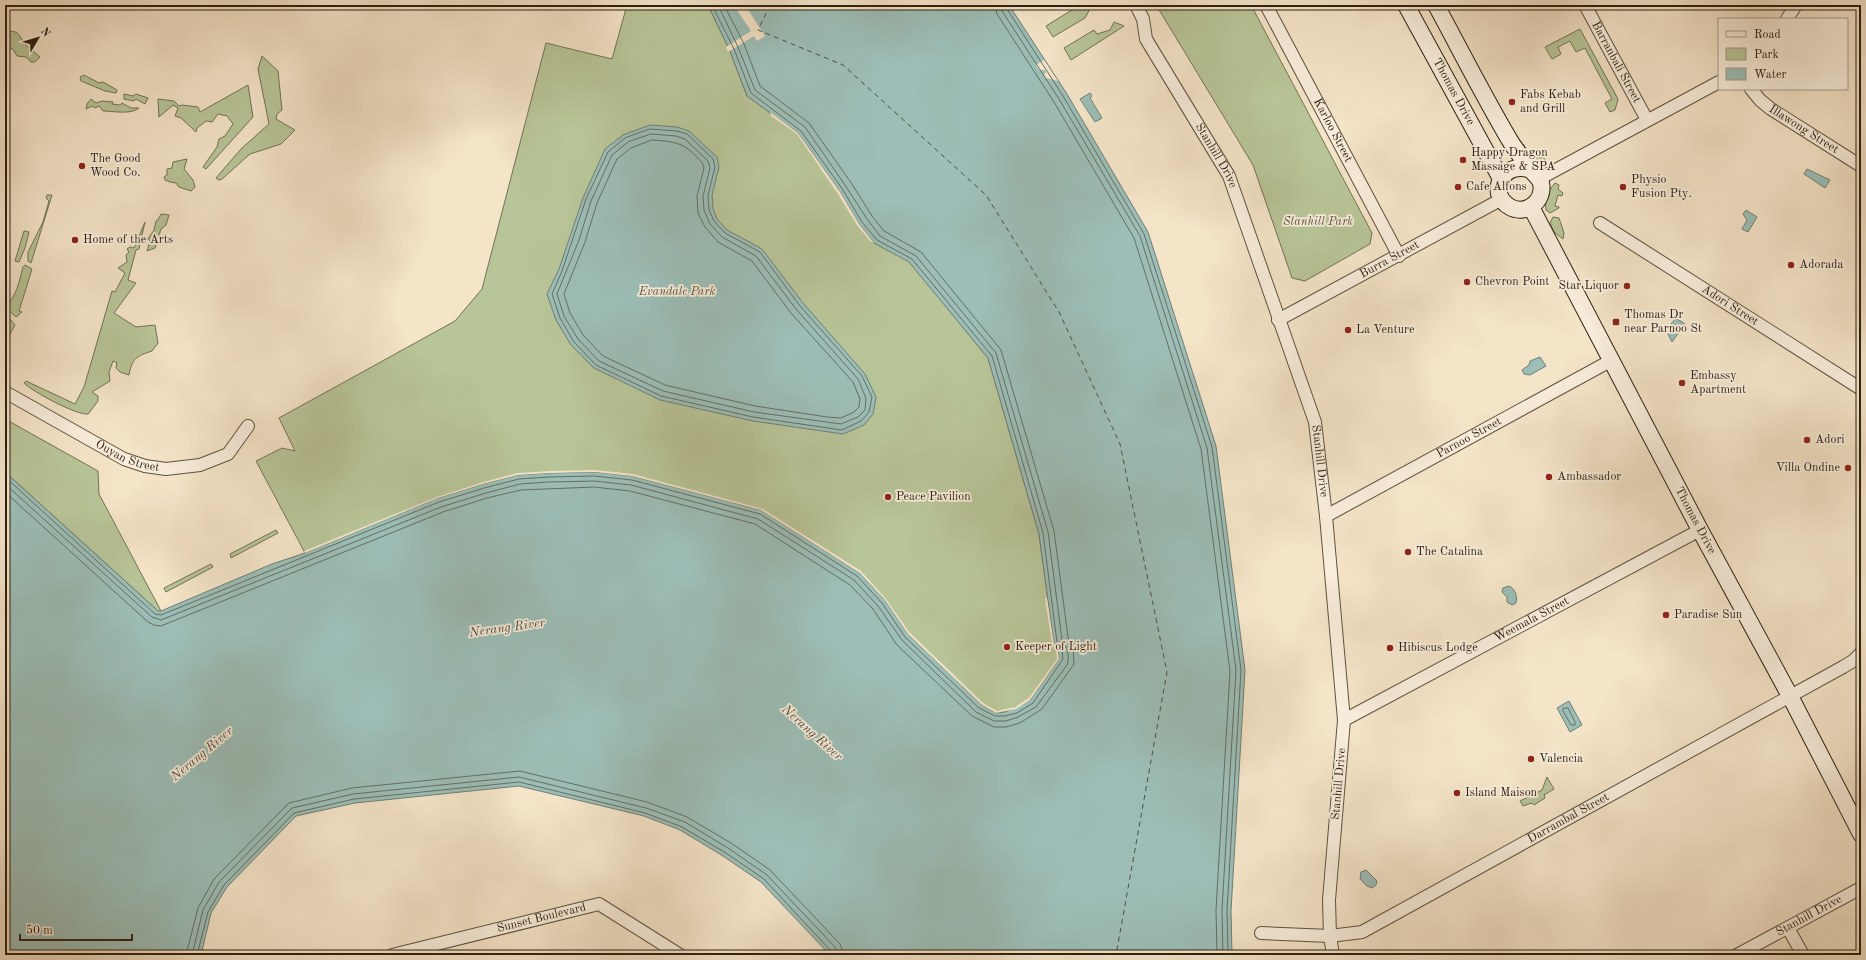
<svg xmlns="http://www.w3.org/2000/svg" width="1866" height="960" font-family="'Old Standard TT',serif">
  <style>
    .green { fill: #b8c598; stroke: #727254 }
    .water { fill: #9cbeb7; stroke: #707f75 }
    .pier { fill: #f4e4c8 }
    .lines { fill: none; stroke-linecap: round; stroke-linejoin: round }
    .shore { stroke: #646f64; stroke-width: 1 }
    .ferry { stroke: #4e4f43; stroke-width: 1; stroke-dasharray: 5 4; stroke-linecap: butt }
    .minor-casing { stroke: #5f513f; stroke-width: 14 }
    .secondary-casing { stroke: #2d2011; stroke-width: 18 }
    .minor { stroke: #f8eddb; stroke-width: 12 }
    .secondary { stroke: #f8eddb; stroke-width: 16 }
    .poi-dot { fill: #8f2418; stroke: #f8eddb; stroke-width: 1.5 }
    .labels { text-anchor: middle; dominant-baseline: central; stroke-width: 3.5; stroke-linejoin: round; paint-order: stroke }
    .street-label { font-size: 12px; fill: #2d2011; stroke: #f8eddb }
    .poi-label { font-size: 12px; fill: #2d2011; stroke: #f8eddb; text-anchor: start }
    .park-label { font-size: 12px; font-style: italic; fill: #57523a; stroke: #f8eddb }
    .water-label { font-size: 13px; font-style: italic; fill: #4e4f43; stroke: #f8eddb }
  </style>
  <rect width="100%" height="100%" fill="#f4e4c8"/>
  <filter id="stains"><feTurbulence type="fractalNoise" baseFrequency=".005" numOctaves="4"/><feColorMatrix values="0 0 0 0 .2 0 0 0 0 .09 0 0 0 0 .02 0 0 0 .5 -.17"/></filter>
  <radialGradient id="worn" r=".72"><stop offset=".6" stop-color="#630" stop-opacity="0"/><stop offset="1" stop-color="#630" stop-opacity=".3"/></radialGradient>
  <!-- green -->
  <g class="green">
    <polygon points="627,5 708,5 730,51 747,96 798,133 859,224 874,243 909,261 988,358 1039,534 1054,644 1058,650 1059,659 1030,700 1016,709 996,713 982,705 908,634 438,498 305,553 256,461 282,448 295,451 279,418 455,321 482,289 546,43 612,59"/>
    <polygon points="1080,5 1092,5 1085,18 1053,37 1046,26"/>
    <polygon points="1159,5 1251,5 1372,233 1370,244 1305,281 1292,278 1253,165 1158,8"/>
    <polygon points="1114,22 1124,26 1071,60 1064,48 1094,30 1097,34 1110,30"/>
    <polygon points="1580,29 1618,99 1615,110 1610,112 1605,103 1612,99 1585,48 1576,52 1570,41 1558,47 1561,54 1552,59 1545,47"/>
    <path d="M5 31C22 30 18 37 27 46 31 50 36 53 40 57L35 62H31L26 57 17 56 12 48 10 49 5 46Z"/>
    <polygon points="262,56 278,71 282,110 277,114 276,119 295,130 281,144 250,154 222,179 219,180 216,178 241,149 269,124 258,69"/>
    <polygon points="84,75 99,83 103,82 117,90 116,93 105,91 81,81 80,77"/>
    <polygon points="248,85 253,117 206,169 203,167 217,147 219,139 225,136 233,124 227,116 218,114 212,122 206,121 197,128 196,132 181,118 175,116 178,108 173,105 159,117 158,99 174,101 179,106 182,105 198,107 200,112"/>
    <polygon points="124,94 133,96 136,94 148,98 145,104 136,99 134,101 124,99"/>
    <path d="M91 99 96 103 102 101 113 102 112 104 120 105 122 103 131 108H139C131 115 113 111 103 111L99 106 95 108 92 106 86 109 87 104Z"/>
    <path d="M1523 144C1527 151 1535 159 1543 157L1548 163 1535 164 1518 146Z"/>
    <polygon points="187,159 184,169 193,180 195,187 191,191 179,187 176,183 170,182 165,180 164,177 167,175 167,169 172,168 173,162"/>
    <path d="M1555 183 1559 185 1558 189 1563 193 1562 196 1558 195 1555 206 1559 207V208L1550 213 1546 210C1544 199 1548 191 1555 183Z"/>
    <polygon points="47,195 52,195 31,263 28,261 28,252 43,222 49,201 46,198"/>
    <polygon points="161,214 169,215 166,225 161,229 155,248 147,251 150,241 148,239 154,230 156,221 158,220"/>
    <polygon points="1553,217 1559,218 1564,233 1563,239 1554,232 1550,223"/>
    <path d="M145 222 139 249 136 250 128 280 136 283 114 313 136 327 155 325 158 343 152 351C137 356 132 358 129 375L120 372 116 368 117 363 113 361 109 372 110 381 92 392 98 396V401L88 414C76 415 33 392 24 383L26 381 75 404 84 387 112 291 115 292 125 273 118 268 127 262 126 255 129 252 127 249 130 247 134 248Z"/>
    <polygon points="24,231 29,232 25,248 19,262 15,261"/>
    <path d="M25 265 32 269 19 311 22 312 16 317 5 307C17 296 19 282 23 267Z"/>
    <polygon points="5,313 15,325 5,343"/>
    <polygon points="5,419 98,471 99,494 161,611 158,611 5,472"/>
    <polygon points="276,530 278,533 231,558 230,554"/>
    <polygon points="211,564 213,567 166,592 164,588"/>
    <polygon points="1547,777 1554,789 1544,795 1545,798 1534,805 1532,803 1523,806 1520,801 1542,790"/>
  </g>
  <!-- water -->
  <g class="water">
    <polygon points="708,5 1009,5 1067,94 1148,232 1216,446 1245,670 1231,911 1232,955 830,955 761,882 723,856 680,830 644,816 519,786 355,803 296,816 227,887 211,913 201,955 5,955 5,472 158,611 161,611 272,564 305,553 438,498 483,484 518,475 549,473 595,472 632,476 761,510 860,573 885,600 908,634 982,705 996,713 1005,712 1030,700 1059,659 1058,650 1054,644 1039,534 988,358 909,262 874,243 859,224 840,192 798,133 747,96 730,51"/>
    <polygon points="1090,93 1092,96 1090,98 1102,118 1095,122 1080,99"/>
    <polygon points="650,125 677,127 689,131 717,157 719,167 712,195 713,209 717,219 727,230 762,249 803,303 865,374 876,397 873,414 864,425 843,434 753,421 660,400 594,368 571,345 556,320 547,294 559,269 583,198 605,149 623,135"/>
    <polygon points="1807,169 1830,180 1825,188 1804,174"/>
    <polygon points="1746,210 1757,217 1748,232 1742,229 1747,220 1743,214"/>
    <polygon points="1676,318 1685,324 1672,342 1666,330"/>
    <polygon points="1540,357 1546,366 1530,375 1524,374 1522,370 1529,365 1530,361"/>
    <path d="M1509 586C1515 589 1518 596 1516 603L1512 605 1507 602V597L1502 592 1503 588Z"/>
    <polygon points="1569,701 1582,725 1570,732 1557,708"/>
    <polygon points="1366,870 1377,881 1376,885 1372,888 1367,886 1360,879 1361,872"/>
  </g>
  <!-- pier -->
  <g class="pier">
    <polygon points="745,5 765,36 757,41 754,36 728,52 726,47 751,31 737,10"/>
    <polygon points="1044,60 1058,81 1046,78 1044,75 1046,72 1045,70 1039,70 1036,65"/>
    <polygon points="770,112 798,133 840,192 859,224 874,243 870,241 857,225 838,194 797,134 771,116"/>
    <polygon points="595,470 633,474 763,509 861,571 886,599 909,632 983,703 997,711 1015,707 1029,698 1057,659 1056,651 1052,644 1045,598 1047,598 1054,644 1058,650 1059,659 1030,700 1016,709 996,713 982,705 908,634 885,600 860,573 761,510 632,476 595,472 549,473 518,475 483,484 438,498 305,553 304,551 437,497 483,482 518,473 549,471"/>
  </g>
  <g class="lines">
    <!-- shore -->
    <g class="shore">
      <polyline points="995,5 997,14 1054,102 1134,238 1201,449 1230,671 1216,910 1217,955"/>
      <polyline points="1001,5 1002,11 1059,99 1140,236 1207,448 1236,670 1222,910 1223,955"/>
      <polyline points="1006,5 1007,9 1063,96 1144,234 1212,447 1241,670 1227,910 1228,955"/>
      <polygon points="650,129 677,131 687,134 713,159 715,167 708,195 709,210 714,221 725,233 760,252 800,306 862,376 872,397 869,412 861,421 842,430 753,417 661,396 596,365 574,342 560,318 552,294 562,271 586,199 608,152 625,138"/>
      <polygon points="651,134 676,136 685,139 708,161 710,168 703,196 704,210 710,224 722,237 756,256 796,309 858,379 866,398 865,410 858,417 841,424 754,412 663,391 599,361 578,339 564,316 557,294 579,240 591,201 612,155 628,142"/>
      <path d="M652 140C679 142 685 143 703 164L704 168 697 196 698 213 705 227 718 242 752 261 791 313 853 382 860 399 859 407 854 412 841 418 827 417 755 406 665 385 603 356 583 335 570 313 564 294 585 242 597 203 617 159 631 148Z"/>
      <polyline points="5,477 155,614 161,615 439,502 484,488 519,479 549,477 594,476 632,480 760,514 857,576 882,603 905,637 979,708 995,716 1005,716 1017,713 1033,703 1063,659 1062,649 1057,642 1043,533 992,356 912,259 877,240 862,222 843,190 801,131 751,93 734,49 712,5"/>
      <path d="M5 484 152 617 161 620 441 507 486 493 520 484 549 482 594 481 631 485 758 519 854 580 878 606 902 640 976 712 994 721H1006L1018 717 1036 707 1067 665C1070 656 1067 647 1062 640L1048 532 996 353 916 256 880 236 867 219 847 188 805 127 755 90 738 47 718 5"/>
      <polyline points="5,492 148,622 154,625 161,626 443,512 487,498 521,490 594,487 630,491 755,524 850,585 873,609 897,645 972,716 994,727 1006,727 1020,723 1042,709 1074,664 1073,648 1068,637 1054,531 1001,350 921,252 884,231 872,216 852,184 809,123 760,86 744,44 724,5"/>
      <polygon points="1564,708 1568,708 1575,722 1575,725 1571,725 1563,711"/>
      <polyline points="186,955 198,908 214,879 289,803 352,788 520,771 647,802 687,817 731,843 770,870 840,944 844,955"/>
      <polyline points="192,955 203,910 219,882 292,808 353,794 519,777 646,808 685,822 728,848 767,875 835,947 838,955"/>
      <polyline points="197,955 208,912 224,885 294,813 354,799 519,782 645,813 682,827 726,853 764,879 831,951 833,955"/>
    </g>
    <!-- ferry -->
    <polyline class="ferry" points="770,5 758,30 843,65 986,195 1059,312 1120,444 1167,672 1116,955"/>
    <defs>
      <g id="minor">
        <path id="s1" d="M1136 5 1143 19 1146 39 1229 176 1315 422 1326 516 1344 720 1329 900 1330 936 1333 955"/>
        <path id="s2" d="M1266 5 1399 256"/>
        <path id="s3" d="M1585 5 1647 120"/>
        <polyline points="1787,19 1796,5"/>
        <path id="s4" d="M1751 89 1760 100 1771 109 1861 166"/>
        <polyline points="1539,179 1719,82"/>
        <path id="s5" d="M1600 223 1861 389"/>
        <path id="s6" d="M1278 320 1502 199"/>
        <path id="s7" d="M5 392 124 459 145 466 166 469 200 465 228 454 248 426"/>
        <path id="s8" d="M1326 516 1612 360"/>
        <path id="s9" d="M1344 720 1700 530"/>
        <polyline points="1788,928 1803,955"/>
        <path id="s10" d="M1261 933 1330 936 1362 932 1843 667 1853 661 1861 653"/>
        <path id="s11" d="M392 955 599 904 680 955"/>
        <path id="s12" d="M1737 955 1861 888"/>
      </g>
      <g id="secondary">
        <path id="s13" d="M1406 5 1501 179"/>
        <path d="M1436 5C1461 51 1485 99 1512 144 1518 152 1524 162 1530 169 1534 174 1539 177 1541 183 1545 201 1526 216 1510 207 1486 194 1503 159 1531 170"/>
        <path id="s14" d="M1531 207 1700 530 1790 696 1861 834"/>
      </g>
    </defs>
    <!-- minor casing -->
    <use href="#minor" class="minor-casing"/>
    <!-- secondary casing -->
    <use href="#secondary" class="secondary-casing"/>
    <!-- minor -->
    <use href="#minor" class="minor"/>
    <!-- secondary -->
    <use href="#secondary" class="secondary"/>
  </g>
  <!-- markers -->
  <g class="poi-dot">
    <circle cx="1512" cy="102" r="4"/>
    <circle cx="1463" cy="160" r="4"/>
    <circle cx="82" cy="166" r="4"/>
    <circle cx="1458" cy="187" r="4"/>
    <circle cx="1623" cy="187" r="4"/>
    <circle cx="75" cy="240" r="4"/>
    <circle cx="1791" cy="265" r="4"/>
    <circle cx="1467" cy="282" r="4"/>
    <circle cx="1627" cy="286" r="4"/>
    <rect x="1612" y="318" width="8" height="8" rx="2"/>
    <circle cx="1348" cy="330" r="4"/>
    <circle cx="1682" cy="383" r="4"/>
    <circle cx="1807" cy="440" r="4"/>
    <circle cx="1848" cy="468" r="4"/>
    <circle cx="1549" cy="477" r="4"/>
    <circle cx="888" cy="497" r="4"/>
    <circle cx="1408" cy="552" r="4"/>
    <circle cx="1666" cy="615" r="4"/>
    <circle cx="1007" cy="647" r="4"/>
    <circle cx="1390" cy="648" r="4"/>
    <circle cx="1531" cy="759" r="4"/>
    <circle cx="1457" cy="793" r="4"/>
  </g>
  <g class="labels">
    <!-- street labels -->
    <g class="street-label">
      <text stroke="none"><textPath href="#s3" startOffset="65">Barranbali Street</textPath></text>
      <text stroke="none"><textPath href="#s13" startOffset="99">Thomas Drive</textPath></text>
      <text stroke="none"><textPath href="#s2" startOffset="142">Karloo Street</textPath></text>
      <text stroke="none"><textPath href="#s4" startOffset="67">Illawong Street</textPath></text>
      <text stroke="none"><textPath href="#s1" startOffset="172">Stanhill Drive</textPath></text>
      <text stroke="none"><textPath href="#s6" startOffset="127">Burra Street</textPath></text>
      <text stroke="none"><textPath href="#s5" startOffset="154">Adori Street</textPath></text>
      <text stroke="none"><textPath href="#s8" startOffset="163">Parnoo Street</textPath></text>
      <text stroke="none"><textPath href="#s7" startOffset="139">Ouyan Street</textPath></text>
      <text stroke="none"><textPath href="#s1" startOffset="496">Stanhill Drive</textPath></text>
      <text stroke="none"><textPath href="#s14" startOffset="354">Thomas Drive</textPath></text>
      <text stroke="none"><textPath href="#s9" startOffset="213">Weemala Street</textPath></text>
      <text transform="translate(1339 784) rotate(-85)">Stanhill Drive</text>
      <text stroke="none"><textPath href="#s10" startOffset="337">Darrambal Street</textPath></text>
      <text stroke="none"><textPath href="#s12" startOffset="82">Stanhill Drive</textPath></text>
      <text stroke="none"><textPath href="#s11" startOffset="154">Sunset Boulevard</textPath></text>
    </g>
    <!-- poi labels -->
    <g class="poi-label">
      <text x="1520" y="95">Fabs Kebab<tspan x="1520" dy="14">and Grill</tspan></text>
      <text x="1471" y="153">Happy Dragon<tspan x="1471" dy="14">Massage &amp; SPA</tspan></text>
      <text x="90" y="159">The Good<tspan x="90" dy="14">Wood Co.</tspan></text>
      <text x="1631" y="180">Physio<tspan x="1631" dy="14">Fusion Pty.</tspan></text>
      <text x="1466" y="187">Cafe Alfons</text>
      <text x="83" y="240">Home of the Arts</text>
      <text x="1799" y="265">Adorada</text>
      <text x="1475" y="282">Chevron Point</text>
      <text x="1619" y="286" text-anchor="end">Star Liquor</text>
      <text x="1624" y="315">Thomas Dr<tspan x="1624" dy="14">near Parnoo St</tspan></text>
      <text x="1356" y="330">La Venture</text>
      <text x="1690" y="376">Embassy<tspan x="1690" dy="14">Apartment</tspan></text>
      <text x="1815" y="440">Adori</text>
      <text x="1840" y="468" text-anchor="end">Villa Ondine</text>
      <text x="1557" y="477">Ambassador</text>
      <text x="896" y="497">Peace Pavilion</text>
      <text x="1416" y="552">The Catalina</text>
      <text x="1674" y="615">Paradise Sun</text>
      <text x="1015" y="647">Keeper of Light</text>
      <text x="1398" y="648">Hibiscus Lodge</text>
      <text x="1539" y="759">Valencia</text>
      <text x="1465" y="793">Island Maison</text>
    </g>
    <!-- park labels -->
    <g class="park-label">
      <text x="1318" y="222">Stanhill Park</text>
      <text x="677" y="292">Evandale Park</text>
    </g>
    <!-- water labels -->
    <g class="water-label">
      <text transform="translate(507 628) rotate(-8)">Nerang River</text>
      <text transform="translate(812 733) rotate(42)">Nerang River</text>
      <text transform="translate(202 754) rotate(-40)">Nerang River</text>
    </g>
  </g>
  <!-- margin -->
  <rect width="1866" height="960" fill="none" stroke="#f4e4c8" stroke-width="20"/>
  <rect x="6" y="6" width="1854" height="948" fill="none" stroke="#2d2011" stroke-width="2"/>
  <rect x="10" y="10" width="1846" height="940" fill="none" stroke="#2d2011"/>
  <!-- legend -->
  <rect x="1718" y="18" width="130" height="72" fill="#f8eddb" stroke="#a79b8a"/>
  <rect x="1726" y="31" width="20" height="6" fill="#f8eddb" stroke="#a79b8a"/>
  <text x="1754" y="38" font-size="12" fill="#2d2011">Road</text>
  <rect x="1726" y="48" width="20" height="12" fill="#b8c598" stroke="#a79b8a"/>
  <text x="1754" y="58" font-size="12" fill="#2d2011">Park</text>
  <rect x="1726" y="68" width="20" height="12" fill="#9cbeb7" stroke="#a79b8a"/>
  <text x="1754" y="78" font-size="12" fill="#2d2011">Water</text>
  <!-- north arrow -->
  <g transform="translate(38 38) rotate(52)" stroke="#f8eddb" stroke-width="3" paint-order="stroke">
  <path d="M0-3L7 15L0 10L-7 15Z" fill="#2d2011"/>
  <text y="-6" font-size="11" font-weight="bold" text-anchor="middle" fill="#2d2011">N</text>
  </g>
  <!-- scale -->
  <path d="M20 934v6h112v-6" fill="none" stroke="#2d2011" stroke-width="2"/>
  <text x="26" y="934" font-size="12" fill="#2d2011" stroke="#f8eddb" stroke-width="3" paint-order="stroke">50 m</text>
  <rect width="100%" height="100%" filter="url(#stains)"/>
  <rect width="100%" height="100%" fill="url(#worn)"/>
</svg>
